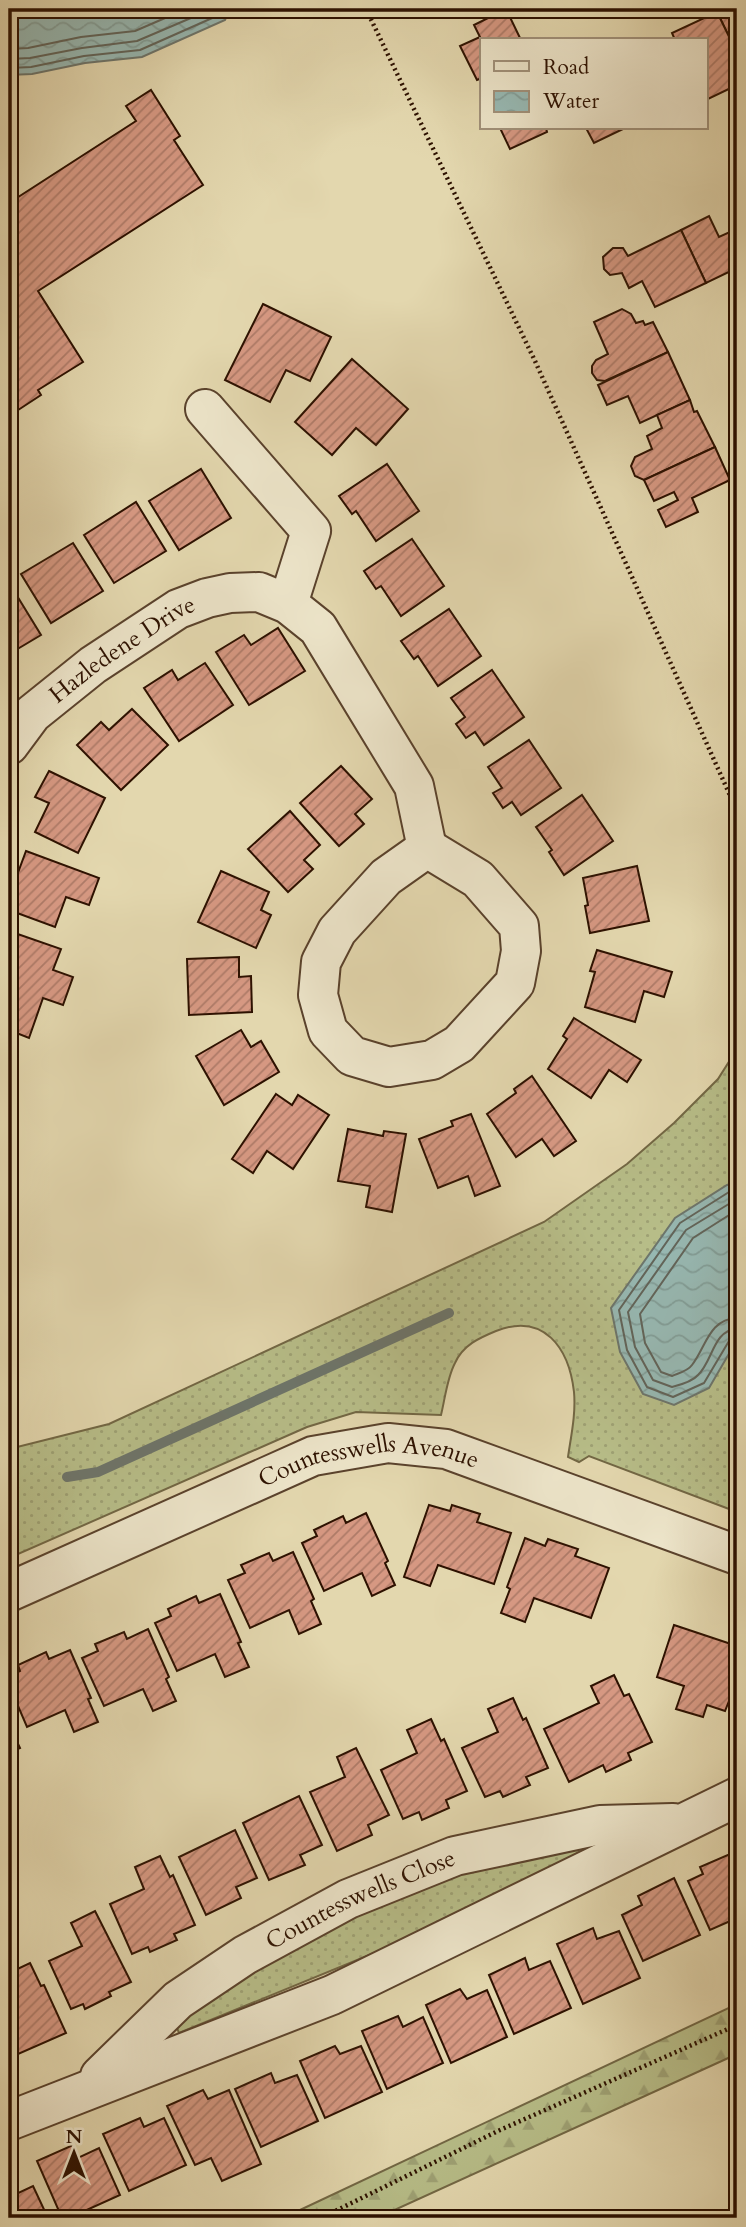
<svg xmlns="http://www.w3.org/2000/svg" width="746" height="2227" font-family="Cardo,serif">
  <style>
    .grass { fill: url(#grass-dots); stroke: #726744; stroke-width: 2 }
    .forest { fill: url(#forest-firs); stroke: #726744; stroke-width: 2 }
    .water { fill: url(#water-waves); stroke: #6d756b; stroke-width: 2 }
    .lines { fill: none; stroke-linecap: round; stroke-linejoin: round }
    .shore { stroke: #626459; stroke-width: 2 }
    .stream { stroke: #6d756b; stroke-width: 10 }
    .building { fill: url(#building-hatch); stroke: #2d1100; stroke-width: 2 }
    .minor-casing { stroke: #5a422c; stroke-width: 42 }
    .path { stroke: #2d1100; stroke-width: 4.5; stroke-dasharray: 2 3.5; stroke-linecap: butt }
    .minor { stroke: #ede5ca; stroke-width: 38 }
    .labels { text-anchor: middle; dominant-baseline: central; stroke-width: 7; stroke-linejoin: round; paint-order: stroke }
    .street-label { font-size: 24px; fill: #2d1100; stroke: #ede5ca }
  </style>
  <defs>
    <pattern id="grass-dots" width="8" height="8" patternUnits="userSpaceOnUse" patternTransform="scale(1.75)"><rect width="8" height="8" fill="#b7bd88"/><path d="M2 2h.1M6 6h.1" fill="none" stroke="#9ea174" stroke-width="1.8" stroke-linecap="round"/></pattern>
    <pattern id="forest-firs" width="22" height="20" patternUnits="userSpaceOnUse" patternTransform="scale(1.75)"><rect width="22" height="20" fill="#b7bd88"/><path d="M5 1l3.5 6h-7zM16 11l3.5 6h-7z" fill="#9ea174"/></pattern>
    <pattern id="water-waves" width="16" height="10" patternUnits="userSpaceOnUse" patternTransform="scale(1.75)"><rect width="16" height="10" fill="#97b8b2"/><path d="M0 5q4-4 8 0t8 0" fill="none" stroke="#829d97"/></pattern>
    <pattern id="building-hatch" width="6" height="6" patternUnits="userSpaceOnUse" patternTransform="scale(1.75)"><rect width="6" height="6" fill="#d69882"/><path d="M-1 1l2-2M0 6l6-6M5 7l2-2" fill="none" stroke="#ae7b68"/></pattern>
  </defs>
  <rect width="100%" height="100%" fill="#e3d7ae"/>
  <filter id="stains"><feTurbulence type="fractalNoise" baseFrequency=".00286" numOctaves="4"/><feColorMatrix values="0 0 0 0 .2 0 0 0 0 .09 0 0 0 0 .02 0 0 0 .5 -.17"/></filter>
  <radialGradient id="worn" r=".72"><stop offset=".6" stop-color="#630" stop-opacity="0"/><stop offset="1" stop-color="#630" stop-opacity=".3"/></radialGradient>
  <!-- grass -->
  <g class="grass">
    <path d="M737 1049V1512L589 1456 579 1462 568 1457C571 1436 576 1414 574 1392 569 1348 544 1312 496 1331 479 1338 463 1345 455 1363 447 1378 445 1399 441 1415L356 1412 307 1427 9 1558V1449L109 1424 544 1222 627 1164 674 1123 718 1079Z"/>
    <polygon points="590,1844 590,1852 384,1949 179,2033 176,2025 192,2010 259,1965 362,1909 464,1873"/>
  </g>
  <!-- forest -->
  <polygon class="forest" points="737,2004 737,2054 377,2218 283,2218"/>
  <!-- water -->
  <g class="water">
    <polygon points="9,9 230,9 225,20 142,57 85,63 32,74 9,75"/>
    <polygon points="737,1182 737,1340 709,1388 674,1405 643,1394 620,1352 611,1308 675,1218 727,1185"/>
  </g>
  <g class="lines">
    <!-- shore -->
    <g class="shore">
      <polyline points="9,49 28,48 81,37 135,31 186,9"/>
      <polyline points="9,59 30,58 82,48 137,41 212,9"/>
      <polyline points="9,68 31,67 84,56 140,50 219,15 222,9"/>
      <polyline points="737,1190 729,1192 680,1223 619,1310 627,1350 647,1387 673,1397 704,1383 729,1341 737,1338"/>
      <path d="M737 1199 686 1230 628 1312 635 1347 653 1380 672 1387C680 1385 693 1381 698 1375 713 1361 713 1330 737 1329"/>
      <path d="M737 1210 693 1238 640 1314 645 1343 661 1372 672 1376C679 1373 688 1371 692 1365 706 1347 709 1319 737 1318"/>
    </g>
    <!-- stream -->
    <polyline class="stream" points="67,1477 98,1472 449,1313"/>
  </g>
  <!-- building -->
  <g class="building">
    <polygon points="506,9 521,40 482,40 482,78 477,80 460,46 480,37 474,25"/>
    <polygon points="723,9 737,9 737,53 717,12"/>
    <polygon points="717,12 737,53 737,85 706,100 706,40 675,40 672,33"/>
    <polygon points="151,90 180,136 174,140 203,185 38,291 83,362 38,390 41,395 9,416 9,203 136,121 126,106"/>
    <polygon points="500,128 546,128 547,132 510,149"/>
    <polygon points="586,128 625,128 594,143"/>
    <polygon points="709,216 719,237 732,231 737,241 737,263 733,265 735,269 706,283 681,230"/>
    <polygon points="681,230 706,283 655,307 642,281 629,288 622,273 610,275 604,269 603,257 613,248 623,248 628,256"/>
    <polygon points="263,304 331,337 310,381 286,370 270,402 225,380"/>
    <polygon points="622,309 631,314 636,323 643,321 645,325 653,322 668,352 605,381 597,380 592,373 592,366 596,360 608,354 594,322"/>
    <polygon points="668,352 690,400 640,423 628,396 607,405 598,385"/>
    <polygon points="352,359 408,409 376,445 356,428 332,455 295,422"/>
    <polygon points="690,400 694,412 697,411 715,447 644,480 635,476 631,466 635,457 652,449 647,436 662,428 657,415"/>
    <polygon points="715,447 730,480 692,498 698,512 666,527 658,510 678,500 674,492 654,501 644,480"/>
    <polygon points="387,464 419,511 376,541 356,511 352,514 339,496"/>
    <polygon points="201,469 231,518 179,550 149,501"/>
    <polygon points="136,502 166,551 114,583 84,535"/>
    <polygon points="412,539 444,586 401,616 381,586 376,589 364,571"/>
    <polygon points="73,543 103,591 51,623 21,574"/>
    <polygon points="11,586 41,635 9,654 9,588"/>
    <polygon points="449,609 481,656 438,686 418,656 414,659 401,641"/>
    <polygon points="278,628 305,671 249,705 216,652 244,635 251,645"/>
    <polygon points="205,663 233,705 179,741 144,688 172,670 178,680"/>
    <polygon points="492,670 524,717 484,745 475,732 466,738 456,724 465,717 451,698"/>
    <polygon points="132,709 168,745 121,790 77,745 101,722 109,730"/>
    <polygon points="529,740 561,788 521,815 512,802 503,808 493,793 502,788 488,767"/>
    <polygon points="341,766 372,799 355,814 364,824 339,846 300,803"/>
    <polygon points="49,771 105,798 78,853 35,832 49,803 35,797"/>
    <polygon points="582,795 613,841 564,875 549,852 552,850 536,827"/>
    <polygon points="290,811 320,845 304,860 313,869 288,892 248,849"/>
    <polygon points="26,851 99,878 89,905 66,897 55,927 9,910 9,897"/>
    <polygon points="637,866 649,921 590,933 585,906 588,905 583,878"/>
    <polygon points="221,871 269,892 261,910 271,915 256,948 198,922"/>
    <polygon points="9,931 61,949 53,970 73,977 63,1005 43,998 29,1038 9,1030"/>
    <polygon points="597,950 672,972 664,997 644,991 635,1022 585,1007 595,972 590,971"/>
    <polygon points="239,957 239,977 251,976 252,1012 189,1015 187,959"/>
    <polygon points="574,1018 641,1060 627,1082 609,1070 591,1098 548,1069 567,1039 563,1036"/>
    <polygon points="241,1030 251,1047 261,1041 279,1072 224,1105 196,1056"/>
    <polygon points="532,1076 576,1141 554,1156 542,1139 516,1157 487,1114 516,1093 514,1089"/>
    <polygon points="276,1094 292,1105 298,1095 329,1115 293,1169 267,1151 253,1173 232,1159"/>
    <polygon points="471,1114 500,1186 475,1196 468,1176 438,1188 419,1139 453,1126 451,1121"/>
    <polygon points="348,1129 383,1136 384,1131 406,1134 392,1212 366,1207 370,1186 338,1181"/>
    <polygon points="429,1505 450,1511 452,1505 480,1514 477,1522 511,1533 494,1584 438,1565 430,1586 404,1577"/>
    <polygon points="366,1513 388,1561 385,1563 395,1585 372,1596 362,1573 324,1591 302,1543 317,1536 314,1530 343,1516 346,1523"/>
    <polygon points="525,1538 545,1546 548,1539 578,1549 575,1556 609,1568 591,1618 534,1598 525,1622 501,1613 510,1589 507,1587"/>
    <polygon points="293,1552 314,1599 311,1601 321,1624 299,1634 289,1610 250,1628 228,1580 245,1573 241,1565 269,1553 273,1561"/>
    <polygon points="220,1594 241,1642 238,1643 249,1667 225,1677 215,1654 177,1671 155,1623 171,1616 168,1609 196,1596 199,1603"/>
    <polygon points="674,1625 737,1646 737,1704 729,1701 725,1711 707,1705 703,1717 676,1709 684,1686 657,1677"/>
    <polygon points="148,1629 169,1677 166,1679 176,1701 153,1711 143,1689 104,1706 82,1658 98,1651 95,1644 124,1632 127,1639"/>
    <polygon points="70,1650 91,1698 88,1699 98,1722 74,1732 65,1710 27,1727 9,1685 9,1676 20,1671 18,1665 46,1652 49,1659"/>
    <polygon points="614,1675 624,1696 629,1694 652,1742 628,1753 631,1760 606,1772 603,1765 569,1782 544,1729 599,1703 591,1686"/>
    <polygon points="513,1698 523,1720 526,1718 548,1768 526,1777 530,1785 503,1797 500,1791 485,1797 462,1748 498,1732 488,1709"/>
    <polygon points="9,1713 14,1725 10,1727 20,1748 9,1753"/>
    <polygon points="431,1719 441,1741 444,1739 467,1791 446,1800 449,1808 422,1820 419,1812 403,1819 381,1770 417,1753 407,1730"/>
    <polygon points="356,1748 389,1815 368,1825 372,1835 337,1851 310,1792 345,1777 337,1757"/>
    <polygon points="299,1796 322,1845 300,1855 305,1865 269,1880 243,1823"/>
    <polygon points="235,1830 257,1878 236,1887 241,1898 206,1915 179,1857"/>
    <polygon points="730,1854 733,1861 737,1859 737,1918 710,1930 688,1881 703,1874 700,1867"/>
    <polygon points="160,1856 170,1877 173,1875 195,1925 174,1934 177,1940 150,1952 148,1947 132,1954 110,1904 144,1889 135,1867"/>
    <polygon points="674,1878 700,1935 643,1961 622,1915 642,1905 638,1896"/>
    <polygon points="95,1911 131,1982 109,1992 111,1996 85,2009 83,2004 71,2009 49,1961 82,1946 71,1923"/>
    <polygon points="593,1928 597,1939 619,1931 640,1978 583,2004 557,1944"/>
    <polygon points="525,1958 529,1970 550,1961 571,2008 514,2034 489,1975"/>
    <polygon points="30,1963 41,1986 44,1985 66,2033 9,2058 9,1999 15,1996 9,1982 9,1973"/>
    <polygon points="460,1989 467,1999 487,1990 507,2037 451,2063 426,2005"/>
    <polygon points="398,2016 403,2027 423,2017 443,2063 387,2089 362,2031"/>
    <polygon points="335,2046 340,2054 361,2046 382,2092 325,2118 300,2061"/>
    <polygon points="271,2073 275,2083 297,2075 318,2121 261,2147 235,2089"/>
    <polygon points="203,2090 208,2099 229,2090 261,2164 222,2181 211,2158 195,2165 167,2106"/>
    <polygon points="140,2118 144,2127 164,2118 186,2165 129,2191 103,2134"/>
    <polygon points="73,2145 78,2158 99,2148 120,2195 69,2218 62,2218 37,2161"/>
    <polygon points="33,2186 48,2218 9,2218 9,2189 12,2196"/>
  </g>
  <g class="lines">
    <defs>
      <g id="minor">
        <polyline points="205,409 311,531 288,604"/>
        <path id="s1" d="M9 745 32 714 93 665 178 609 207 598 230 593 259 592 288 604 318 628 414 786 427 848"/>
        <polygon points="427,848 478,879 519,926 521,951 515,983 459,1044 432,1060 389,1067 352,1056 328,1031 318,995 321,962 337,931 386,877"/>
        <path id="s2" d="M9 1592 313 1456 388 1443 446 1449 737 1555"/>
        <path id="s3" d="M100 2076 178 2000 245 1955 348 1899 455 1856 600 1825 673 1823"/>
        <polyline points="9,2121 332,1995 737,1797"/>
      </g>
    </defs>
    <!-- minor casing -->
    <use href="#minor" class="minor-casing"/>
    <!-- path -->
    <g class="path">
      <polyline points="366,9 535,361 737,811"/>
      <polyline points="321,2218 500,2130 737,2025"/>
    </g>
    <!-- minor -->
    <use href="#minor" class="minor"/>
  </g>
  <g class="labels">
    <!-- street labels -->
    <g class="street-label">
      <text stroke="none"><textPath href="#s1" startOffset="150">Hazledene Drive</textPath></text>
      <text stroke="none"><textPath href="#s2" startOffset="388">Countesswells Avenue</textPath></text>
      <text stroke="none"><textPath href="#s3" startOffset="318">Countesswells Close</textPath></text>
    </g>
  </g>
  <!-- margin -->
  <rect width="746" height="2227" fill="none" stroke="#e3d7ae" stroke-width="35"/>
  <rect x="10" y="10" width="725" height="2206" fill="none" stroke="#2d1100" stroke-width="3.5"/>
  <rect x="18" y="18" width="711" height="2192" fill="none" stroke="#2d1100" stroke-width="2"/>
  <!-- legend -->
  <rect x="480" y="38" width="228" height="91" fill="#ede5ca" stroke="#a09079" stroke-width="2"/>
  <rect x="494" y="61" width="35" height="10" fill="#ede5ca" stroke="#a09079" stroke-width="2"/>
  <text x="543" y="74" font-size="21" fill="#2d1100">Road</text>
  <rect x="494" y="91" width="35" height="21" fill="url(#water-waves)" stroke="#a09079" stroke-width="2"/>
  <text x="543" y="108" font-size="21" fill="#2d1100">Water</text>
  <!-- north arrow -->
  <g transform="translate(74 2153)" stroke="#ede5ca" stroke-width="5" paint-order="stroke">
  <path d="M0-5L12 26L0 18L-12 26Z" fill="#2d1100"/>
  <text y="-10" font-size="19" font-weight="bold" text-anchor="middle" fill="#2d1100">N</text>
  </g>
  <rect width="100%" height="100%" filter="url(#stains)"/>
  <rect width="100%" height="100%" fill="url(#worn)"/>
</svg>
